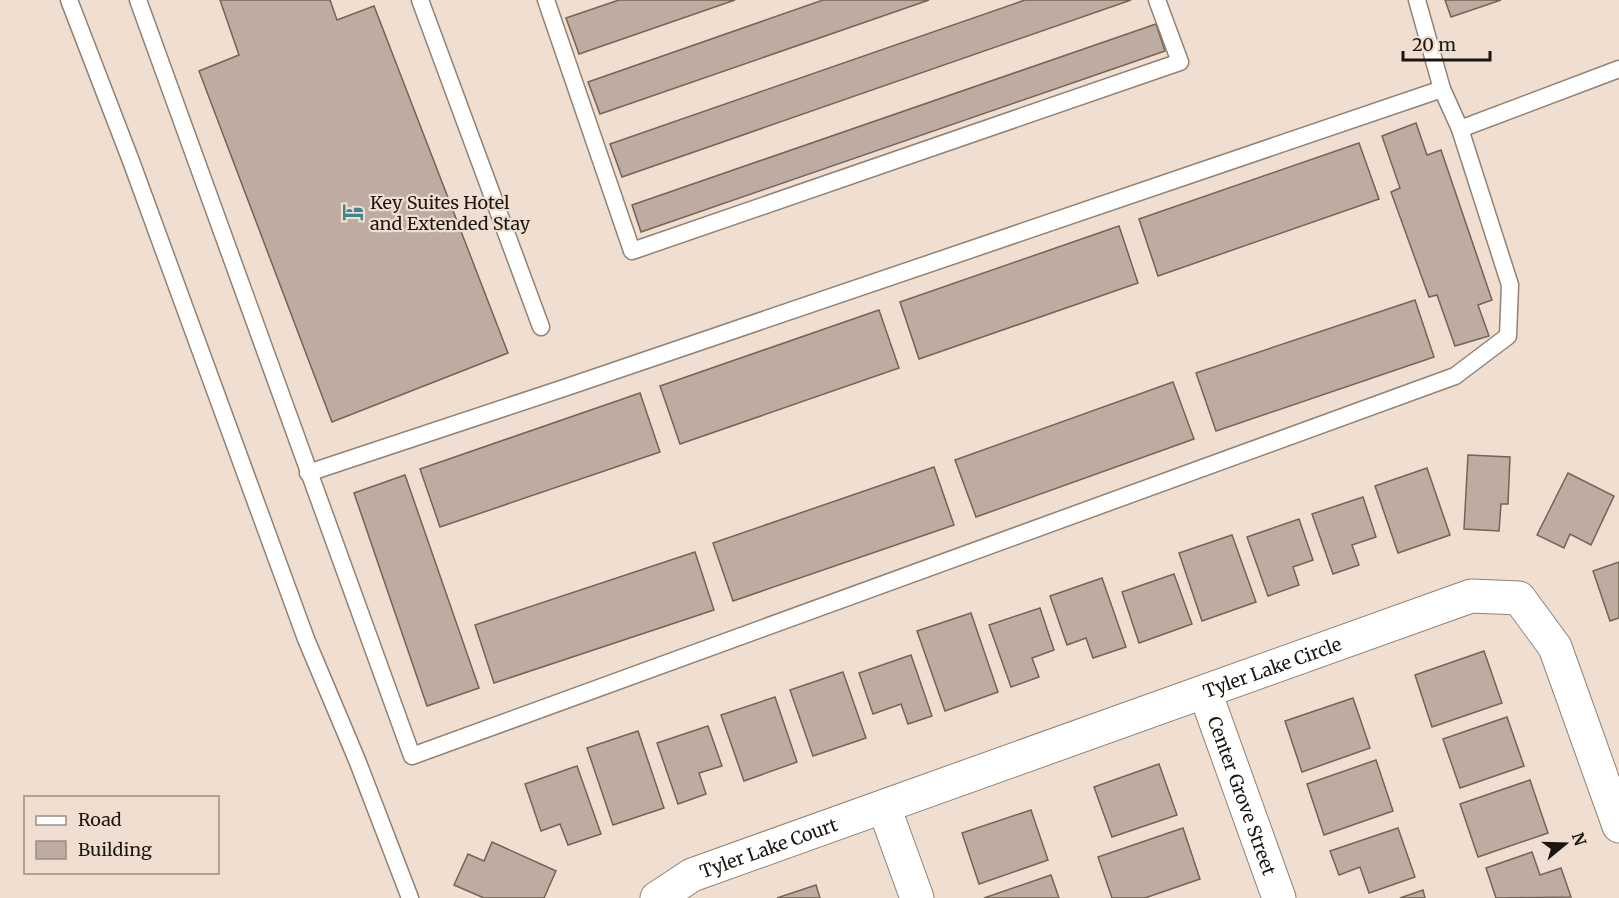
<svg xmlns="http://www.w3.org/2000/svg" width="1619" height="898" font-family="Merriweather,serif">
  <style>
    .building { fill: #bdac9f; stroke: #736457; stroke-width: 1.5 }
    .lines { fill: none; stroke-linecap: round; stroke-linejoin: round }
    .service-casing { stroke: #928275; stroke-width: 19 }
    .minor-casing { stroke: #928275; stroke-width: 35 }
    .service { stroke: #fff; stroke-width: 16 }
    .minor { stroke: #fff; stroke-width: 33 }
    .labels { text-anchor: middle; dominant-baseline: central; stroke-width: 4.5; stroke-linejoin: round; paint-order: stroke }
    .poi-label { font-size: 18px; fill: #1c1611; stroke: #f0dfd0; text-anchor: start }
    .street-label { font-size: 18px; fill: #1c1611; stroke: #f0dfd0 }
  </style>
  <rect width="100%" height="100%" fill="#f0dfd0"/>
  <!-- building -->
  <g class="building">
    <polygon points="220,0 330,0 337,20 374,6 508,353 332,422 199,71 239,55"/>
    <polygon points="619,0 735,0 579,54 566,18"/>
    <polygon points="823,0 929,0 600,114 588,82"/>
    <polygon points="1025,0 1131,0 622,177 610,144"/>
    <polygon points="1445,0 1501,0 1451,17"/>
    <polygon points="1156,24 1165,51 641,232 632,205"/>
    <polygon points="1416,123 1427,155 1441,150 1492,300 1478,305 1489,336 1455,346 1437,295 1429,297 1391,192 1400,188 1382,136"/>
    <polygon points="1359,143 1379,199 1158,276 1139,219"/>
    <polygon points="1119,226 1138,283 919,359 900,302"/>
    <polygon points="1415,300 1434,357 1216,431 1196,373"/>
    <polygon points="879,310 899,368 680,444 660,386"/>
    <polygon points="1173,382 1194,439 976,517 955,460"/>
    <polygon points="640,393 660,452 440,527 420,469"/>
    <polygon points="1468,455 1510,457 1508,504 1501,504 1499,531 1464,529"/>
    <polygon points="934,467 954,525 733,601 713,543"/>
    <polygon points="1427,468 1450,535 1398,553 1375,486"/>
    <polygon points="1568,473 1614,496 1591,545 1570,534 1564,548 1537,535"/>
    <polygon points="405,475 479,688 427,706 354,493"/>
    <polygon points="1363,497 1376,537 1352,545 1359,565 1333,574 1312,514"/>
    <polygon points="1299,519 1313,560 1293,567 1299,585 1268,596 1247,537"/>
    <polygon points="1232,535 1256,602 1202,621 1179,553"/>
    <polygon points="695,552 714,610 494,683 475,625"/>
    <polygon points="1619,562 1619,618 1610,621 1593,571"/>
    <polygon points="1174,574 1192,624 1139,643 1122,592"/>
    <polygon points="1102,578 1126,647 1093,658 1086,638 1067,645 1050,596"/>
    <polygon points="1040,608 1054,650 1032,658 1039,677 1011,687 989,625"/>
    <polygon points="971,613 998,692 945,711 917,631"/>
    <polygon points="1484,651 1502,703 1432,727 1415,675"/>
    <polygon points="911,655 932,716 908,724 901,704 873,714 859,673"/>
    <polygon points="843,672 866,738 813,756 790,690"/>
    <polygon points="775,697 797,762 744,781 721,715"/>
    <polygon points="1353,698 1370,748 1302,772 1285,721"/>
    <polygon points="1507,717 1524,766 1460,788 1443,739"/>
    <polygon points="708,726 722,766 699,773 706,794 678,804 657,743"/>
    <polygon points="638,731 664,808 613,825 587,748"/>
    <polygon points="1376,760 1393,811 1324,835 1307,784"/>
    <polygon points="1159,764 1177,815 1112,837 1094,787"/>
    <polygon points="577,766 601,834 568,845 560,824 541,831 525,784"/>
    <polygon points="1530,780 1548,833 1478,857 1460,804"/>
    <polygon points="1031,810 1048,860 979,884 962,833"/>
    <polygon points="1183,828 1200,879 1145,898 1112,898 1098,857"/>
    <polygon points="1398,828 1415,877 1369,893 1360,867 1339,875 1330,851"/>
    <polygon points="492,842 556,871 544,898 484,898 454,885 468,854 484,861"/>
    <polygon points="1532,852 1540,875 1561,868 1571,897 1496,898 1486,868"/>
    <polygon points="1051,875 1059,898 984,898"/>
    <polygon points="816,885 820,898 777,898"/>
    <polygon points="1423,890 1425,898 1400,898"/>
  </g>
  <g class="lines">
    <defs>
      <g id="service">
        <polyline points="69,0 131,161 306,639 357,760 410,898"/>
        <polyline points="138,0 412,756 1455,376 1508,336 1510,285 1460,129 1442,89 1417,0"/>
        <polyline points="420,0 541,327"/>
        <polyline points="546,0 632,251 1180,62 1157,0"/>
        <polyline points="1460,129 1619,69"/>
        <polyline points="308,473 564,388 1442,89"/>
      </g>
      <g id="minor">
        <path id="s1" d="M1205 692 1279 898"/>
        <polyline points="884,807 917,898"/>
        <path id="s2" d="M657 898 692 875 1471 596 1519 598 1555 647 1619 826"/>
      </g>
    </defs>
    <!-- service casing -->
    <use href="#service" class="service-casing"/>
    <!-- minor casing -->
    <use href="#minor" class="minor-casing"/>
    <!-- service -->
    <use href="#service" class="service"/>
    <!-- minor -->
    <use href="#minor" class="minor"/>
  </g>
  <!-- icons -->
  <defs>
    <symbol id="hotel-bare" viewBox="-9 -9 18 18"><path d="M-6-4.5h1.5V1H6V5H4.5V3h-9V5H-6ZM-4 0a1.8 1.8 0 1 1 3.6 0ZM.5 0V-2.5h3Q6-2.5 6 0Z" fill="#3f868f" stroke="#f0dfd0" stroke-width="2.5" paint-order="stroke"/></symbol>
  </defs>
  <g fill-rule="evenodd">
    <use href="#hotel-bare" x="338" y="197" width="30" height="30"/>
  </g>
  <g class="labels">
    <!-- poi labels -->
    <g class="poi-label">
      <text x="370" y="202">Key Suites Hotel<tspan x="370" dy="21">and Extended Stay</tspan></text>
    </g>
    <!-- street labels -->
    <g class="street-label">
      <text stroke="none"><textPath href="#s2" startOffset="658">Tyler Lake Circle</textPath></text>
      <text stroke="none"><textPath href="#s1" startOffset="110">Center Grove Street</textPath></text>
      <text stroke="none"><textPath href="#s2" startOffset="123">Tyler Lake Court</textPath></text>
    </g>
  </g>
  <!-- legend -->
  <rect x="24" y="796" width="195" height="78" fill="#f0dfd0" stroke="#9b8f84" stroke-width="1.5"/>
  <rect x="36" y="816" width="30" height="9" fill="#ffffff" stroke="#9b8f84" stroke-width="1.5"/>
  <text x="78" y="826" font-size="18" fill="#1c1611">Road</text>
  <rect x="36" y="841" width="30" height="18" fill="#bdac9f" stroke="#9b8f84" stroke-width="1.5"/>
  <text x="78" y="856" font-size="18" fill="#1c1611">Building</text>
  <!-- north arrow -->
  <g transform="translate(1565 844) rotate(71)" stroke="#f0dfd0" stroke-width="4.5" paint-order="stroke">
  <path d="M0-4.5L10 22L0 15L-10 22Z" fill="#1c1611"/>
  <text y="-9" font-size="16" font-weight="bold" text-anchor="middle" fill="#1c1611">N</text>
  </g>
  <!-- scale -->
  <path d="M1403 51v9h87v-9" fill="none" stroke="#1c1611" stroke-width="3"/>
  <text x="1412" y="51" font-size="18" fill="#1c1611" stroke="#f0dfd0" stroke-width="4.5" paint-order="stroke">20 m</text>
</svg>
